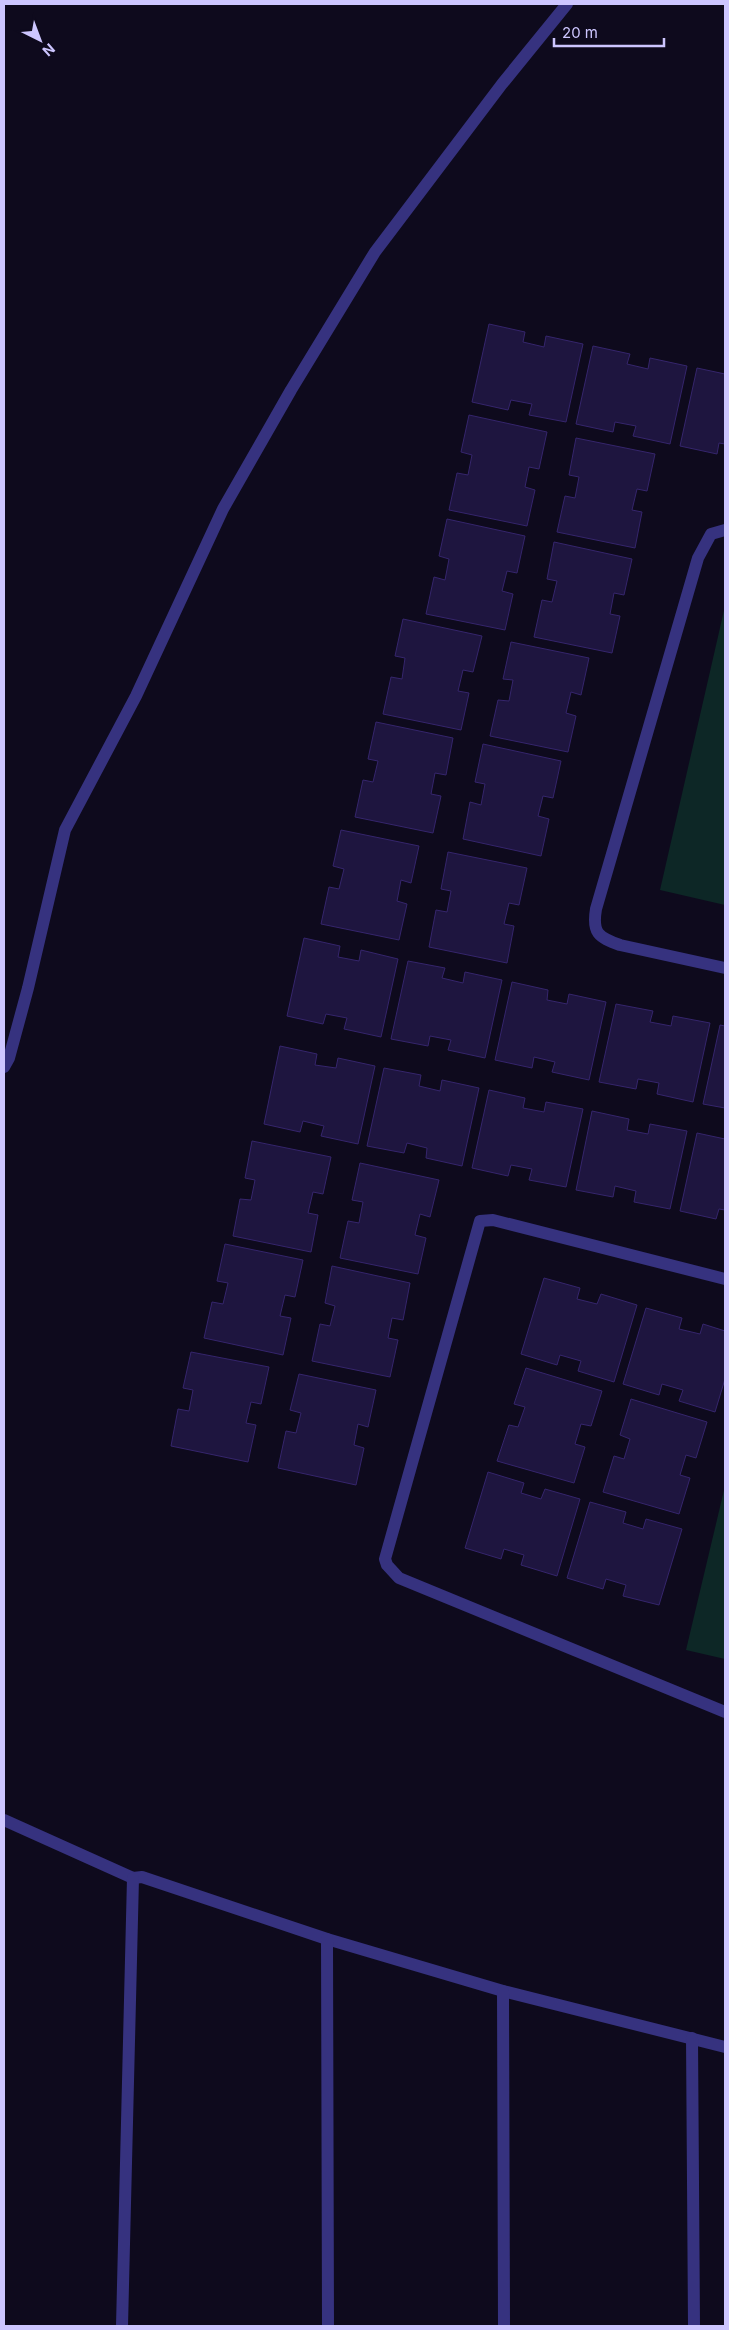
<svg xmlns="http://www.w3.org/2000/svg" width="729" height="2330" font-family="Inter,sans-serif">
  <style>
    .green { fill: #0d2726 }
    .building { fill: #1e153f; stroke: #35256c }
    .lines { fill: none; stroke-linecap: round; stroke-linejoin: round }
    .lane { stroke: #36327f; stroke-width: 12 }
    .street { stroke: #36327f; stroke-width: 12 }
  </style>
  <rect width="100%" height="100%" fill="#0e0a1d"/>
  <!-- green -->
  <g class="green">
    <polygon points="725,606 725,905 660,890"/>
    <polygon points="725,1486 725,1659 686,1650"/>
  </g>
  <!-- building -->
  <g class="building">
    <polygon points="489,324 525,332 523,342 544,347 546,336 583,344 566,422 529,415 532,404 511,400 508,410 472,402"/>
    <polygon points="593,346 630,354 627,364 648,369 650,358 687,366 670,444 633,436 636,426 615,422 613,432 576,424"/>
    <polygon points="697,368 725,374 725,444 719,443 717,454 680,446"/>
    <polygon points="469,415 547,432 539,469 529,467 525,487 535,490 527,526 449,510 457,473 468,475 472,455 461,452"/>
    <polygon points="576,438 655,454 647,491 637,489 632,510 642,512 635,548 557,532 565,496 575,498 579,477 569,475"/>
    <polygon points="447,519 525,536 517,573 507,571 502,591 513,594 505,630 426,614 434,577 445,580 449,559 439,556"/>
    <polygon points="554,542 632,559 624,595 614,593 610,614 620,616 612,653 534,637 542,600 552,602 557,581 547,579"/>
    <polygon points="403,619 482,636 473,672 463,670 458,691 469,693 461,730 383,714 391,677 402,679 405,658 395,656"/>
    <polygon points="511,642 589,658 581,695 571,692 566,713 576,716 568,752 490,736 498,700 509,701 513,680 503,679"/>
    <polygon points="376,722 453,738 446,775 435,773 431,794 441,796 433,833 355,817 363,780 373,782 378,761 368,759"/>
    <polygon points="483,744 561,761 553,798 543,796 538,816 549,819 541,856 463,839 470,802 481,805 485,784 475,782"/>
    <polygon points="341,830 419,846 411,883 401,880 397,901 407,904 399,940 321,924 329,887 339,889 344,869 333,866"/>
    <polygon points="448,852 527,868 519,905 509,903 504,924 514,926 507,963 429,947 436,910 447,912 451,891 441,889"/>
    <polygon points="304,938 340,946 338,957 359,961 361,950 398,959 381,1037 344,1029 347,1018 326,1014 323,1024 287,1016"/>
    <polygon points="408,961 445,968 442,978 463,983 465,972 502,980 485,1058 448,1050 451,1040 430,1036 428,1046 391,1039"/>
    <polygon points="512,982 548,990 547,1000 567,1004 569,994 606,1002 589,1080 552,1072 555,1062 534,1057 532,1068 495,1060"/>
    <polygon points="616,1004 653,1011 650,1022 671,1026 673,1016 710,1023 693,1102 657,1094 659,1083 638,1079 636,1089 599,1082"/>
    <polygon points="720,1025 725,1026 725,1108 703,1104"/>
    <polygon points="280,1046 317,1054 315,1065 336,1068 338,1058 375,1066 358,1144 321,1136 324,1126 303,1121 300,1132 264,1124"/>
    <polygon points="384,1068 421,1075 419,1086 440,1091 442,1080 479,1088 462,1166 426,1158 427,1148 407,1143 404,1153 367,1146"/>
    <polygon points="489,1090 525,1098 523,1108 544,1112 546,1102 583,1109 566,1187 529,1180 532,1169 511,1165 508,1176 472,1168"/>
    <polygon points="592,1111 629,1119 627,1130 648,1134 650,1124 687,1131 670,1209 634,1202 636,1191 615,1186 613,1197 576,1190"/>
    <polygon points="697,1133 725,1139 725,1210 719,1209 716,1219 680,1211"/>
    <polygon points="252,1141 331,1157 323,1194 313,1192 308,1213 318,1215 311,1252 233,1236 240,1199 251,1200 255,1180 245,1178"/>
    <polygon points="360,1163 439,1180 430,1217 420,1214 415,1235 426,1238 418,1274 340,1258 348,1221 359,1223 363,1202 352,1200"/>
    <polygon points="225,1244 303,1260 295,1297 285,1295 280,1316 291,1318 283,1355 204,1338 212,1302 223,1304 228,1283 217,1281"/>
    <polygon points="332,1266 410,1283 403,1320 392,1318 388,1338 398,1340 390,1377 312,1361 320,1324 330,1326 335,1306 325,1303"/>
    <polygon points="544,1278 580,1288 577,1299 597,1304 601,1294 637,1305 614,1382 578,1371 581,1361 560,1355 557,1365 521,1354"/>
    <polygon points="646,1308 682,1318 679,1329 700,1334 703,1324 725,1331 725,1379 715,1412 679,1401 683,1390 662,1384 659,1395 623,1384"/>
    <polygon points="191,1352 269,1367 261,1404 251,1402 246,1423 256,1425 248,1462 171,1446 178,1409 189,1411 193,1390 183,1388"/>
    <polygon points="526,1368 602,1391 591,1426 581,1424 575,1444 585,1447 574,1483 497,1461 509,1425 518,1427 525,1407 514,1404"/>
    <polygon points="299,1374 376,1390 368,1427 358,1424 354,1445 364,1448 356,1485 278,1468 286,1431 296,1433 301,1413 290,1410"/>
    <polygon points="631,1399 707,1422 696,1458 686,1455 680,1475 690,1478 679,1514 603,1492 614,1456 624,1459 630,1439 620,1435"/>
    <polygon points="488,1472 524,1483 521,1493 541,1499 545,1489 580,1499 557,1576 521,1565 524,1555 504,1549 501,1559 465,1548"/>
    <polygon points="590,1502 626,1512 623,1523 643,1529 646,1519 682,1529 659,1605 623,1596 626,1585 606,1579 603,1589 567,1578"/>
  </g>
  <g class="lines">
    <!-- lane -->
    <polyline class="lane" points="4,1067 9,1058 28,988 65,830 136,696 223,509 291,390 375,252 502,84 567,4"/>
    <!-- street -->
    <g class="street">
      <path d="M725 530 711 534 698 558 596 909C592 933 598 937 620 945L725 968"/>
      <polyline points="725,1279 493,1220 480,1221 385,1559 387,1565 399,1578 725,1712"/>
      <polyline points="4,1820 133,1878 142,1877 327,1939 503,1991 725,2047"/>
      <polyline points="327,1939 328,2326"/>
      <polyline points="503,1991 504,2326"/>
      <polyline points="692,2038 694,2326"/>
      <polyline points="122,2326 133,1878"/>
    </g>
  </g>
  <!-- border -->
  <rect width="729" height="2330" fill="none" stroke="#cdc6ff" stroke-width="10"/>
  <!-- north arrow -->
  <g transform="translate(40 40) rotate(138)" stroke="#0e0a1d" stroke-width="4" paint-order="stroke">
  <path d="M0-4L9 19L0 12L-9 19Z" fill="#cdc6ff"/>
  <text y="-8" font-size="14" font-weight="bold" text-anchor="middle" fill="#cdc6ff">N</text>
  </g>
  <!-- scale -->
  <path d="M554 38v8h110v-8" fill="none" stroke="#cdc6ff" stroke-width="2.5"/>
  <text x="562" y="38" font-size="15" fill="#cdc6ff" stroke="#0e0a1d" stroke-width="4" paint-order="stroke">20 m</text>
</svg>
